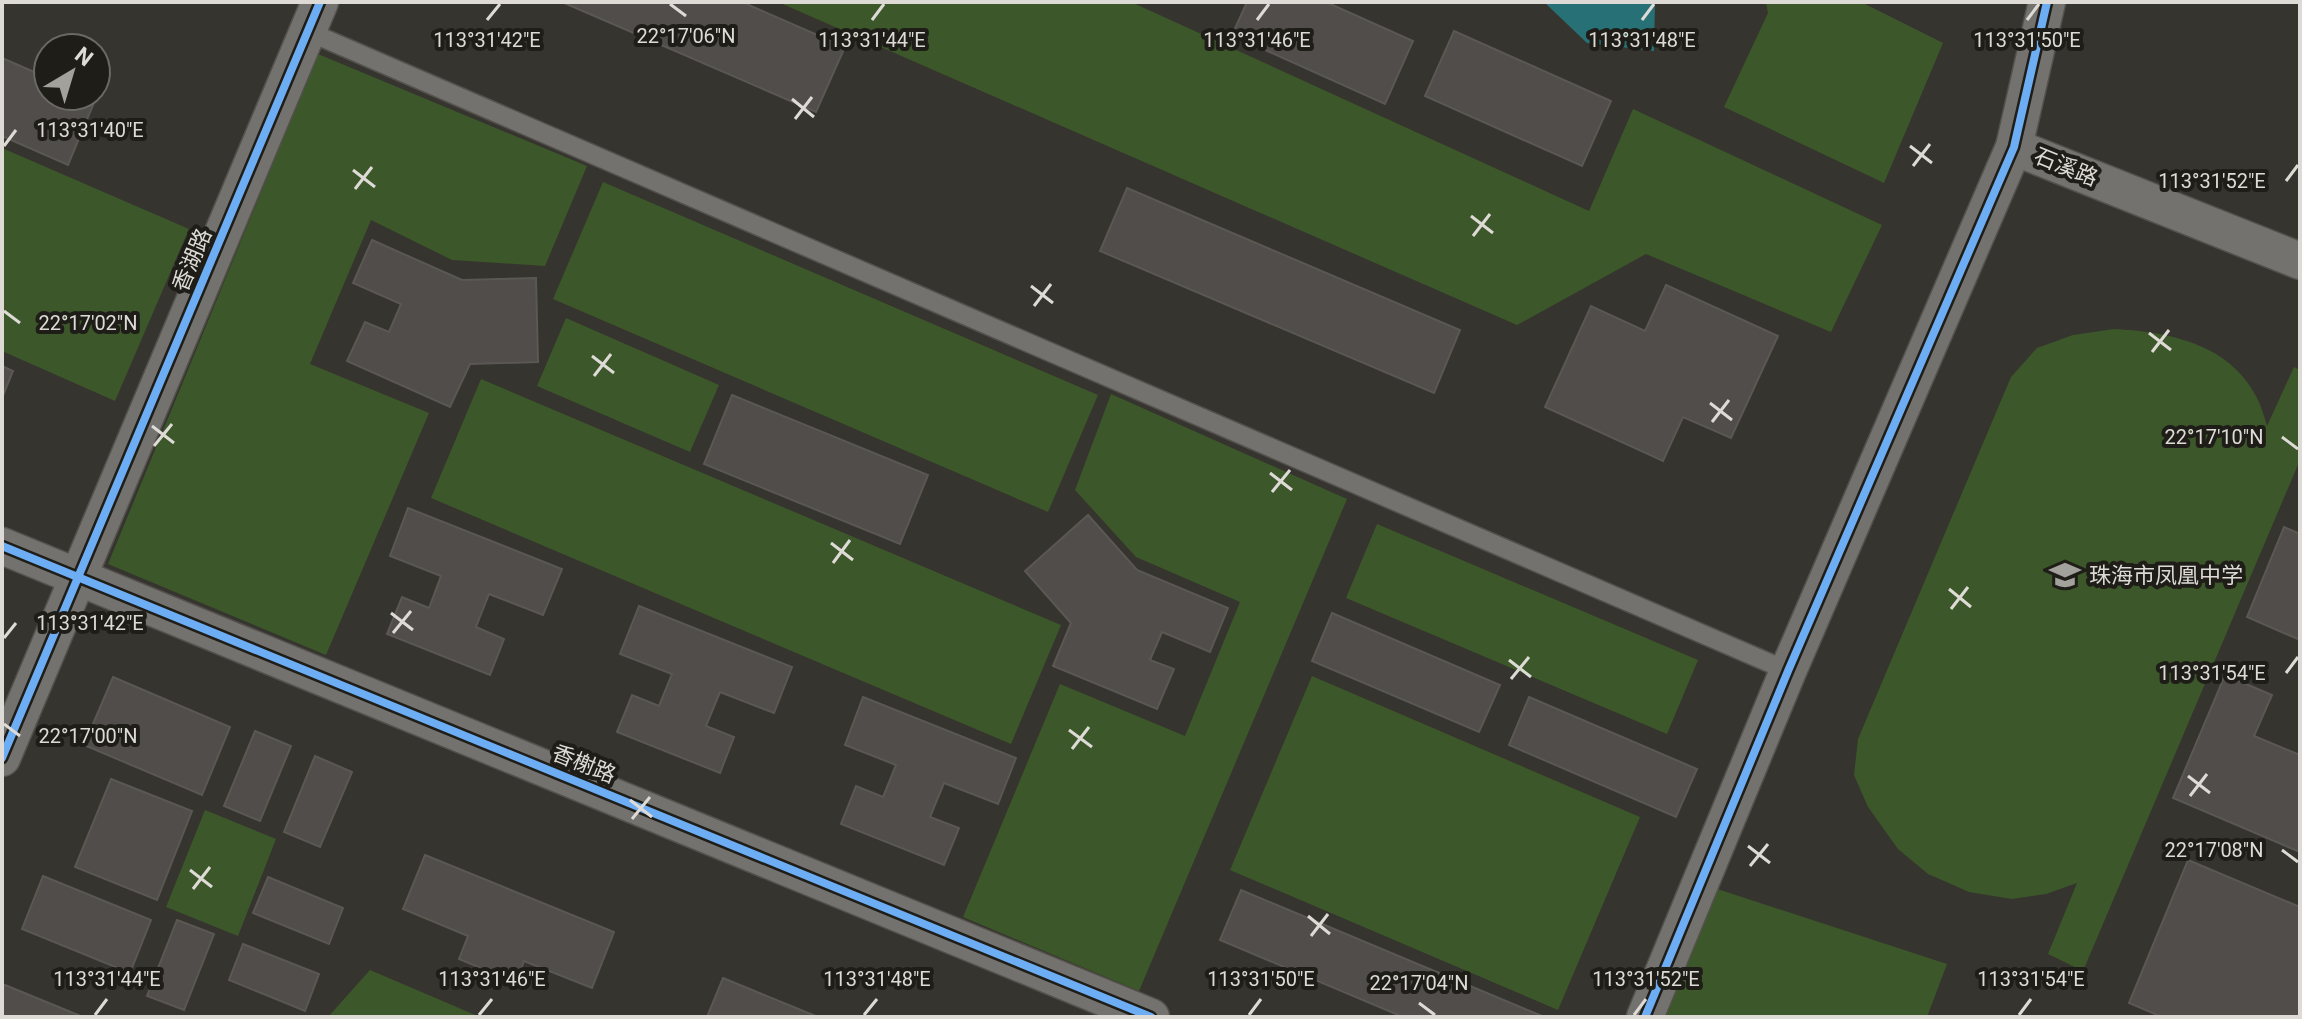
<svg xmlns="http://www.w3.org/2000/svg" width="2302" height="1019" font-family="Roboto,'Noto Sans SC',sans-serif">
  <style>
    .green { fill: #3c572a }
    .water { fill: #277076 }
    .building { fill: #504d4a; stroke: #5b5854; stroke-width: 2 }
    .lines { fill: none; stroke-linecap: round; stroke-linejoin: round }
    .lane-casing { stroke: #54514d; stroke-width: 21 }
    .street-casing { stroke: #54514d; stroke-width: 39 }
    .lane { stroke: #74726e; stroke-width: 18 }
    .street { stroke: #74726e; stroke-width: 36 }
    .cycleway-casing { stroke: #1f1d18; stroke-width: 13 }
    .cycleway { stroke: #6dadf4; stroke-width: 8 }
    .ticks { fill: none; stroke: #dedbd6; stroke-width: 3 }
    .labels { text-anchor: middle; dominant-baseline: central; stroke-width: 8; stroke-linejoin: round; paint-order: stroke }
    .street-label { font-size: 22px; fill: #dedbd6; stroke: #1f1d18 }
    .poi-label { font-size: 22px; fill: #dedbd6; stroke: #1f1d18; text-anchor: start }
    .ticks-label { font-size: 20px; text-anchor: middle; fill: #dedbd6; stroke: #1f1d18; stroke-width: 8; stroke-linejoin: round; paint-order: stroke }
  </style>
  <rect width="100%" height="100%" fill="#36342e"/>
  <!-- green -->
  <g class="green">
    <polygon points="778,2 1131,2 1589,211 1633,109 1882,225 1831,332 1646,254 1517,325"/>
    <polygon points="1766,2 1861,2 1943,43 1884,183 1724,107 1768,13"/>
    <polygon points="318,54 587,166 545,266 452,260 371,220 310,364 429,413 326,655 108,564"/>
    <polygon points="2,148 189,229 115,401 2,351"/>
    <polygon points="603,182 1098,395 1048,512 553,299"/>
    <polygon points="566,318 719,385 690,452 537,386"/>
    <path d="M2114 329C2168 332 2228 343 2256 396 2261 405 2264 416 2267 426L2294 367 2300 370V460L2083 971 2048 954 2077 883 2046 894 2012 899 1969 892 1928 874 1898 849 1868 807 1854 775 1858 739 2011 377 2037 348 2073 335Z"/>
    <polygon points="481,379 1061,625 1011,744 431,498"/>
    <polygon points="1111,394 1347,499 1139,991 963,917 1060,684 1185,736 1240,602 1136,557 1075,490"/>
    <polygon points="1377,524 1698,660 1667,734 1346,598"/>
    <polygon points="1312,676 1640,817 1558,1010 1230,870"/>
    <polygon points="205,810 276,839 238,936 166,907"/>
    <polygon points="1699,883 1947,964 1927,1017 1645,1017"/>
    <polygon points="370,970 480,1017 328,1017"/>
  </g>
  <!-- water -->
  <polygon class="water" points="1544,2 1655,2 1654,51 1587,43"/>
  <!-- building -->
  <g class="building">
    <polygon points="562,2 742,2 845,47 816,112"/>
    <polygon points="1247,2 1326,2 1413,41 1385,104 1232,35"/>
    <polygon points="1454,31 1611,101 1582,166 1425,96"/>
    <polygon points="2,58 48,78 48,96 96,98 68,165 2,136"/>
    <polygon points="1127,188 1460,330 1434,393 1100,251"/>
    <polygon points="372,240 462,280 536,278 538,362 470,364 450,407 347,361 365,322 389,332 401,304 353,283"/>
    <polygon points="1666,285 1778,336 1731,438 1683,417 1663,461 1545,407 1591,306 1645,331"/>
    <polygon points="2,366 13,371 2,398"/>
    <polygon points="732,395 928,475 900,544 704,464"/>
    <polygon points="408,508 562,569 543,615 489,594 476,627 504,639 490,675 387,634 402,597 429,608 441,576 390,556"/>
    <polygon points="1088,515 1137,570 1228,608 1210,652 1162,632 1150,660 1174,669 1157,709 1053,666 1071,623 1025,571"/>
    <polygon points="2284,527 2300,534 2300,640 2247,617"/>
    <polygon points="639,606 792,667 774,713 720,692 706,726 734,737 720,773 617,732 632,695 659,706 672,674 620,654"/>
    <polygon points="1332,613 1500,685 1479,732 1312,661"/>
    <polygon points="2225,675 2272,695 2254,736 2300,755 2300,852 2173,798"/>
    <polygon points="113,677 230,727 202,795 84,745"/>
    <polygon points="863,697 1016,758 998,804 944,783 930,817 959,828 944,865 841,824 856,786 883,797 896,765 845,745"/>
    <polygon points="1529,697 1697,769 1676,817 1509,745"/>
    <polygon points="255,731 291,746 260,821 224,806"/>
    <polygon points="315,756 352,772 320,847 284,832"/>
    <polygon points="111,779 192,811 157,900 75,867"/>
    <polygon points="425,855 614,932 592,988 524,961 516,983 459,959 468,936 403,909"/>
    <polygon points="2188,860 2300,907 2300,1017 2162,1017 2129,1003"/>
    <polygon points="43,876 151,920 130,973 22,929"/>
    <polygon points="268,877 343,908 329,944 253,913"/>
    <polygon points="1241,890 1542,1016 1403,1017 1220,940"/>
    <polygon points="177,920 214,934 184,1010 147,996"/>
    <polygon points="243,944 319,974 305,1011 229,980"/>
    <polygon points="723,978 818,1017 707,1017"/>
    <polygon points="5,985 83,1017 2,1017 2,993"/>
  </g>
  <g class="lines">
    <defs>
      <polyline id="lane" points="307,31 1788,671"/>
      <g id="street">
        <polyline points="2014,147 2300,261"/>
        <polyline points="2,546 1151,1017"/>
        <polyline points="2,758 320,2"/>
        <polyline points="1645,1017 1788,671 2014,147 2047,2"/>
      </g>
    </defs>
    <!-- lane casing -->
    <use href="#lane" class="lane-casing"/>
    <!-- street casing -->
    <use href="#street" class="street-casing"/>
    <!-- lane -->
    <use href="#lane" class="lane"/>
    <!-- street -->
    <use href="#street" class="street"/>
    <defs>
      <g id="cycleway">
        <polyline points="2,546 1151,1017"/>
        <polyline points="2,758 320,2"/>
        <polyline points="1645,1017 1788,671 2014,147 2047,2"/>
      </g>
    </defs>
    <!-- cycleway casing -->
    <use href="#cycleway" class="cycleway-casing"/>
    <!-- cycleway -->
    <use href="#cycleway" class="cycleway"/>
  </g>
  <!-- ticks -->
  <path class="ticks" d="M670 4 686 16M487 20 500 4M872 20 884 4M1257 20 1269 4M1642 20 1654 4M2027 20 2039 4M792 99 814 117M795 119 812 97M4 146 16 130M1910 146 1932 163M1913 166 1930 144M353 170 375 187M2286 181 2298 165M355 189 372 167M1471 216 1493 233M1473 236 1490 214M1031 286 1053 303M1034 306 1051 284M4 311 20 323M2149 333 2171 350M2152 352 2169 330M592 356 614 373M594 376 611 354M1710 403 1732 420M1712 422 1729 400M152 426 174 443M2282 437 2298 449M154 446 172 424M1270 473 1292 490M1272 492 1290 470M831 543 853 560M833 563 850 540M1949 589 1971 607M1951 609 1968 587M391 613 413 630M393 633 411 611M4 638 16 623M1509 660 1531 677M2286 673 2298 657M1511 679 1529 657M4 724 20 736M1069 730 1092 747M1072 749 1089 727M2188 776 2210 793M2190 796 2207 774M630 800 652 817M632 819 650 797M1748 846 1770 863M2282 850 2298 862M1750 866 1768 844M190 870 212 887M193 889 210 867M1308 916 1330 934M1311 936 1328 914M1419 1003 1435 1015M95 1015 107 999M479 1015 492 999M864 1015 877 999M1249 1015 1261 999M1634 1015 1646 999M2019 1015 2031 999"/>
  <!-- icons -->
  <defs>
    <symbol id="school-bare" viewBox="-9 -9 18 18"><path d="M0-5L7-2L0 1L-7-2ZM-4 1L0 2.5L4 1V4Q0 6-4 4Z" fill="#a3a19b" stroke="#1f1d18" stroke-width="2.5" paint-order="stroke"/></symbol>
  </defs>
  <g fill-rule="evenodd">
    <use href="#school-bare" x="2043" y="553" width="44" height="44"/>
  </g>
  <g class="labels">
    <!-- street labels -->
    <g class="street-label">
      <text transform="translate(2066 167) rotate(22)">石溪路</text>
      <text transform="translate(192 260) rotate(-67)">香湖路</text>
      <text transform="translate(584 764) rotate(22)">香榭路</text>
    </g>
    <!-- poi labels -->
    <g class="poi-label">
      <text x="2089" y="575">珠海市凤凰中学</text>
    </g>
  </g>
  <g class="ticks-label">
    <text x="686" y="43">22°17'06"N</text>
    <text x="487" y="47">113°31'42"E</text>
    <text x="872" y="47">113°31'44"E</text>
    <text x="1257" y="47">113°31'46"E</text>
    <text x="1642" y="47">113°31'48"E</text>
    <text x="2027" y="47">113°31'50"E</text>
    <text x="90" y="137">113°31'40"E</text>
    <text x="2212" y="188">113°31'52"E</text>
    <text x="88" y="330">22°17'02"N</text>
    <text x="2214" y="444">22°17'10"N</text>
    <text x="90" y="630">113°31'42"E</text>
    <text x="2212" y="680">113°31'54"E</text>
    <text x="88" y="743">22°17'00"N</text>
    <text x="2214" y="857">22°17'08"N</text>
    <text x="107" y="986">113°31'44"E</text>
    <text x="492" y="986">113°31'46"E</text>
    <text x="877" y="986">113°31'48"E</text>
    <text x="1261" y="986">113°31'50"E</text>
    <text x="1646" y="986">113°31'52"E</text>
    <text x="2031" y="986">113°31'54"E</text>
    <text x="1419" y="990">22°17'04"N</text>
  </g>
  <!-- border -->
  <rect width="2302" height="1019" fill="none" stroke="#dedbd6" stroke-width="8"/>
  <!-- north arrow -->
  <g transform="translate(72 72) rotate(38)"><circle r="38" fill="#1f1d18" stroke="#6b6964" stroke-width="2"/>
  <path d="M0-6L14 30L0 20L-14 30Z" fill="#a3a19b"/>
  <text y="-12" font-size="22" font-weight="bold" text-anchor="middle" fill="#dedbd6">N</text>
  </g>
</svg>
